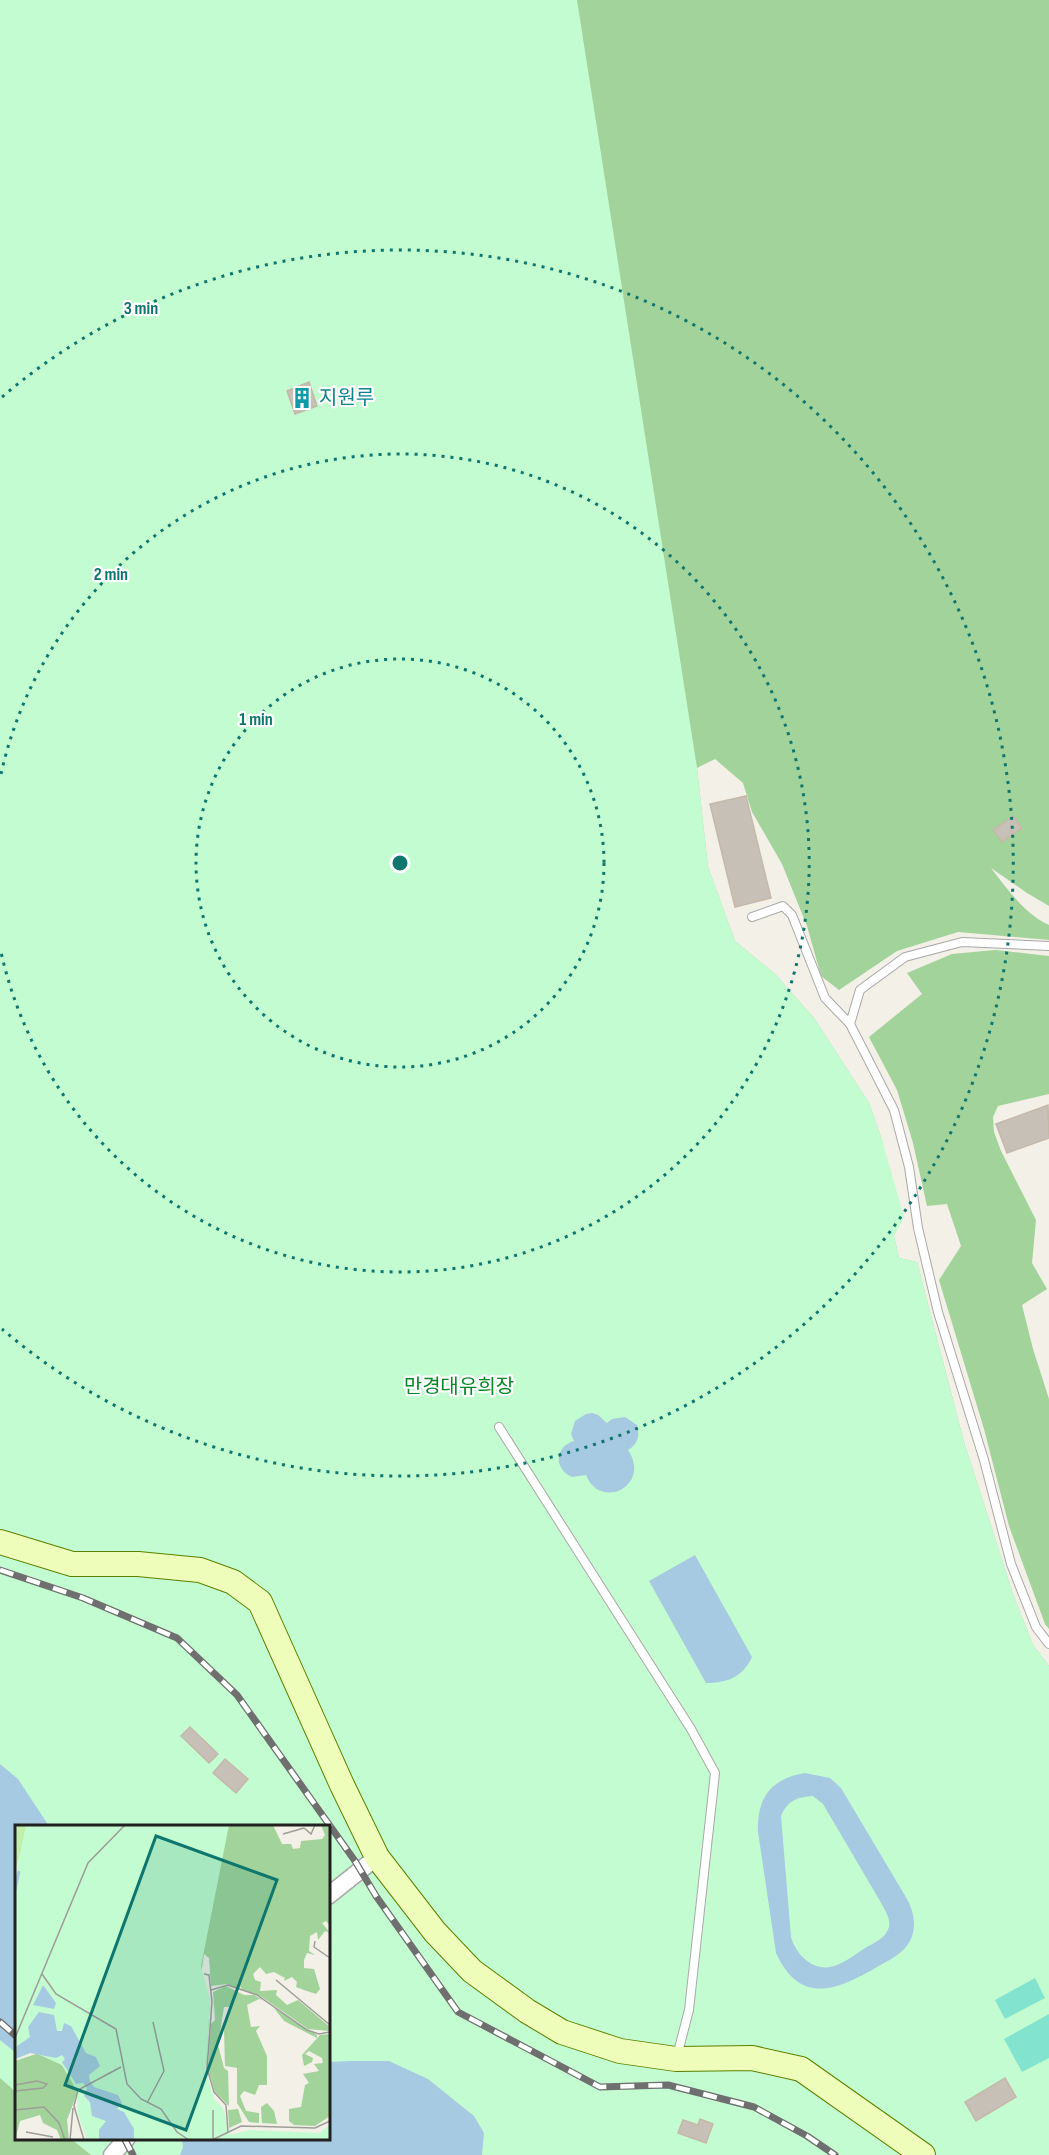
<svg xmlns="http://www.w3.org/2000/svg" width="1049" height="2155" font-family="'Sofia Sans Condensed','Noto Sans KR',sans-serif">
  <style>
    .forest { fill: #a2d39a }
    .park { fill: #c4fcd1 }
    .pitch { fill: #82e4ce }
    .water { fill: #a6cae1; fill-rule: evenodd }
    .building { fill: #c7c0b6; stroke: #c4b9a9; stroke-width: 1.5 }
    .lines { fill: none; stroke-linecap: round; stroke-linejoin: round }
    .lane-casing { stroke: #a8a8a8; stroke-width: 10 }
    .street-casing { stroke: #a8a8a8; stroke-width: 19 }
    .secondary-casing { stroke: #5d8000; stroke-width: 26 }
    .lane { stroke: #fff; stroke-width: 8 }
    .street { stroke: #fff; stroke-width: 16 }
    .secondary { stroke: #effdba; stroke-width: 24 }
    .rail-casing { stroke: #6f6f6f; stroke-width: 7 }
    .rail { stroke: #fff; stroke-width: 4.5; stroke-dasharray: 14; stroke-linecap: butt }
    .ring { fill: none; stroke: #0f766e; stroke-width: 3; stroke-dasharray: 3 6 }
    .labels { text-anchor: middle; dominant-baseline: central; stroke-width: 4.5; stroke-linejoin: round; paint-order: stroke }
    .culture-label { font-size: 20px; fill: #0d838f; stroke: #fff; text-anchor: start }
    .park-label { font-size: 20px; fill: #068826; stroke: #fff }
    .inset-river { fill: none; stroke: #a6cae1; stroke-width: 3 }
    .inset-road { fill: none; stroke: #9e9d98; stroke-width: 1.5 }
    .view { fill: #0f766e; fill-opacity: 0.15; stroke: #0f766e; stroke-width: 3 }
    .inset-edge { fill: none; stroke: #212121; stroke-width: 3 }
    .centre { fill: #0f766e; stroke: #fff; stroke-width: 3 }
    .ring-label { font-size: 18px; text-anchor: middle; font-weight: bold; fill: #0f766e; stroke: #fff; stroke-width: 4.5; stroke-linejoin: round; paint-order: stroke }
  </style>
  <rect width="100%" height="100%" fill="#f2f0e7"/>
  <!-- forest -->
  <g class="forest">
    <path d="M0 0H1049V906L1027 893 991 868C1007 889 1025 914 1049 925V940L958 932 897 951 839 990 821 976 807 926 782 864 752 812 743 783 715 759 697 768 708 867 735 941 775 974 814 1018 869 1103 882 1140 894 1236 899 1258 917 1262 964 1442 1013 1594 1033 1645 1049 1666V1948Z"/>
    <polygon points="995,950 1049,956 1049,1094 998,1106 993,1117 994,1132 1001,1151 1036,1220 1032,1263 1047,1289 1022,1305 1033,1349 1049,1399 1049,1629 1045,1624 1009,1526 984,1429 939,1280 961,1246 947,1204 927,1206 913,1143 897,1090 869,1037 922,994 907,973 952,954"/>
    <polygon points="0,2059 16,2075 16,2138 88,2139 105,2155 0,2155"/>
  </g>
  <!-- park -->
  <polygon class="park" points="0,0 577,0 697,768 708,867 735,941 775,974 814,1018 869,1103 882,1140 904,1217 894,1236 899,1258 917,1262 964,1442 1013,1594 1033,1645 1049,1666 1049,2155 91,2155 71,2139 328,2138 328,1826 16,1826 16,2092 0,2078"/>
  <!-- pitch -->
  <g class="pitch">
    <polygon points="1035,1978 1045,1998 1005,2019 995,2000"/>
    <polygon points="1049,2014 1049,2058 1022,2072 1004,2039"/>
  </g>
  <!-- water -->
  <g class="water">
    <path d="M592 1413 598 1415 607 1423 612 1419 625 1417 637 1425C640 1436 638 1444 628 1450 652 1486 600 1511 586 1475L572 1477C554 1469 554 1447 574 1441L571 1434 575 1421 586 1414Z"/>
    <path d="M695 1555 752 1657C743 1677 727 1683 706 1683L649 1581Z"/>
    <polygon points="0,1764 18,1779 49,1826 16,1826 16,2053 0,2040"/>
    <path d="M805 1773 830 1778 841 1788 907 1899C915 1914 918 1932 906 1947 898 1957 883 1963 872 1970 833 1992 799 2003 776 1953L758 1832C757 1798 770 1779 805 1773ZM813 1796 823 1804 880 1901C884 1909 891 1918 889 1927 886 1938 874 1943 865 1948 856 1954 847 1961 837 1965 816 1974 797 1957 791 1937L781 1816C787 1801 797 1797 813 1796Z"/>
    <polygon points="351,2061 389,2061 428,2079 474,2116 484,2133 482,2155 180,2155 183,2147 182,2139 328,2138 329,2062"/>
  </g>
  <!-- building -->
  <g class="building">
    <polygon points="309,382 317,406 295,414 287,391"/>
    <polygon points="746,796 771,898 735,907 710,804"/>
    <polygon points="1013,816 1022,828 1002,842 993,830"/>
    <polygon points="1048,1105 1049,1138 1007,1153 996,1124"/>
    <polygon points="190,1727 218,1754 209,1763 181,1736"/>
    <polygon points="225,1759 248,1779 236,1793 213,1773"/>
    <polygon points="1005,2078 1016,2097 976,2121 965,2102"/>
    <polygon points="700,2119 713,2124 706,2143 678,2133 683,2120 698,2125"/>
  </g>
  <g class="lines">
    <defs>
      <g id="lane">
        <polyline points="752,917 783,906 792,915 825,998 850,1024 894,1110 909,1167 918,1228 938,1312 984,1460 1011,1564 1036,1627 1049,1644"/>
        <polyline points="850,1024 860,990 905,957 962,942 1049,946"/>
        <polyline points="499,1427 691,1729 715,1773 689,2010 677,2056"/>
      </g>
      <g id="street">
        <polyline points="328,1896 377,1857"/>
        <polyline points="112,2155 127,2138"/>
      </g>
      <polyline id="secondary" points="0,1542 72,1564 138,1564 200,1570 233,1582 260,1602 342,1785 377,1857 435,1932 472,1971 527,2011 562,2032 620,2051 676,2059 752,2058 801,2069 923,2155"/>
    </defs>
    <!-- lane casing -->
    <use href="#lane" class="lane-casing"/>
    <!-- street casing -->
    <use href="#street" class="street-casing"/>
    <!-- secondary casing -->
    <use href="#secondary" class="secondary-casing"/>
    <!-- lane -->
    <use href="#lane" class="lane"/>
    <!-- street -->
    <use href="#street" class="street"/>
    <!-- secondary -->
    <use href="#secondary" class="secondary"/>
    <defs>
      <g id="rail">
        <polyline points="0,1570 83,1598 177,1638 237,1695 355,1861 376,1896 458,2012 600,2087 668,2085 754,2107 807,2136 835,2155"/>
        <polyline points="0,2022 16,2036"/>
        <polyline points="124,2138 133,2155"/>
      </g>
    </defs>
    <!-- rail casing -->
    <use href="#rail" class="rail-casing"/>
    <!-- rail -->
    <use href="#rail" class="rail"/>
  </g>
  <!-- distance rings -->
  <g class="ring">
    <circle cx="400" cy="863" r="204"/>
    <path d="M1 774A409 409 0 1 1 1 952"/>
    <path d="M2 397A613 613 0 1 1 2 1329"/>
  </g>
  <!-- icons -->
  <defs>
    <symbol id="building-bare" viewBox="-9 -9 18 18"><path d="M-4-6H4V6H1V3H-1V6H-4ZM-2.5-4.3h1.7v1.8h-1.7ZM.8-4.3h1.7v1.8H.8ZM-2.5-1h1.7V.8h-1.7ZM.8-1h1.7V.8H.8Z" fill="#0f9aa8" stroke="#fff" stroke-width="2.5" paint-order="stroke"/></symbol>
  </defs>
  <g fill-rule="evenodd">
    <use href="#building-bare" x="287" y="383" width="30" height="30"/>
  </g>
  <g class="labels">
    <!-- culture labels -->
    <g class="culture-label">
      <text x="319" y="398">지원루</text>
    </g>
    <!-- park labels -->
    <g class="park-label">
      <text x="459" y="1387">만경대유희장</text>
    </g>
  </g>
  <!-- overview -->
  <g transform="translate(15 1825)">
    <rect width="315" height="315" fill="#f2f0e7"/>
    <path d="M2 0H13L0 47V12Z" fill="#c1eeab"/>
    <path d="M115 0H258L267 19H276L278 24 285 23 286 16 307 14 310 10 306 0H315V101L311 96 307 98 315 108 310 106 303 115 302 107 295 111 294 126 300 130 292 128 289 135V143L299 144 305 164 301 169 289 165 281 162 282 157 277 152 269 156 270 153 259 147 251 149 245 142 238 149 240 155 246 157 245 166 262 165 261 170 272 180 283 175 315 202 314 206 293 204 247 172 228 165 220 155 227 166 212 159 196 161 194 133 189 129 186 151 195 175 191 245ZM211 161 229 170H239L248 175 244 174 232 180 236 202 245 201 241 206 252 231V260H244L240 270 229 266 225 271 231 286 244 288V298L234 297 222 278V243L210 241 209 204 216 182H209L203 220 209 243 213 246 214 281 200 267 193 243 196 199 200 195 198 167ZM259 183 302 210V213L269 196ZM315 209V291L300 301 279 300 274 296V284L286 282 290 260 294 258 288 249 304 246 299 239 308 238 307 233 294 226 290 229 298 233 297 237 289 241 287 230 305 210ZM24 228 47 240 63 266 52 295 54 315H46L42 305 28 298 25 290 5 296 0 315V236ZM252 278 259 286 262 299 247 298 246 282ZM223 284 227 297 214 303 213 285Z" fill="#a2d39a"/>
    <path d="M11 0H214L186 141 195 175 191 245 199 274 208 283 215 310 235 305 305 308 315 299V315H72L63 289 62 266 47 240 18 227 0 235V54Z" fill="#c4fcd1"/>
    <path d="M28 160 41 178 39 184 18 180ZM24 187 39 190 42 206H47L49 198 56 201 71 228 81 232 85 241 74 250 75 256 79 262 103 270 107 278 102 284 109 287 119 304V315H84V305L91 296 77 291 75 277 69 271 72 263 68 258 61 259 47 237 50 234 47 230 41 233 15 228 0 234 2 221 15 212 13 202Z" fill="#a6cae1"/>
    <path class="inset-river" d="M0 65 4 46"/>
    <path class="inset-road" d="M289 3 296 9 300 0M268 9 289 3M300 116 299 122 315 133M27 149 41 169 101 204 112 259 126 274 146 284 162 307 174 315M189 149 194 150 197 177 192 243 199 267 211 280 213 307M261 155 315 200M196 165 213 160 242 170 292 205 304 209 315 207M0 213 73 38 110 0M0 260 22 256 32 259 28 263 0 266M132 278 149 246 138 197M0 285 29 282 44 298 50 315M11 307 38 312M198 314V285M55 315 58 283M69 315 59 281 63 265 106 242M197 315 226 301 300 303 315 296"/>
    <path class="view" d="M141 11 262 55 171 305 50 260Z"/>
    <rect width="315" height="315" class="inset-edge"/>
  </g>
  <circle cx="400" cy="863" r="9" class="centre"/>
  <g class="ring-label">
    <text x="141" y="314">3 min</text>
    <text x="111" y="580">2 min</text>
    <text x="256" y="725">1 min</text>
  </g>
</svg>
